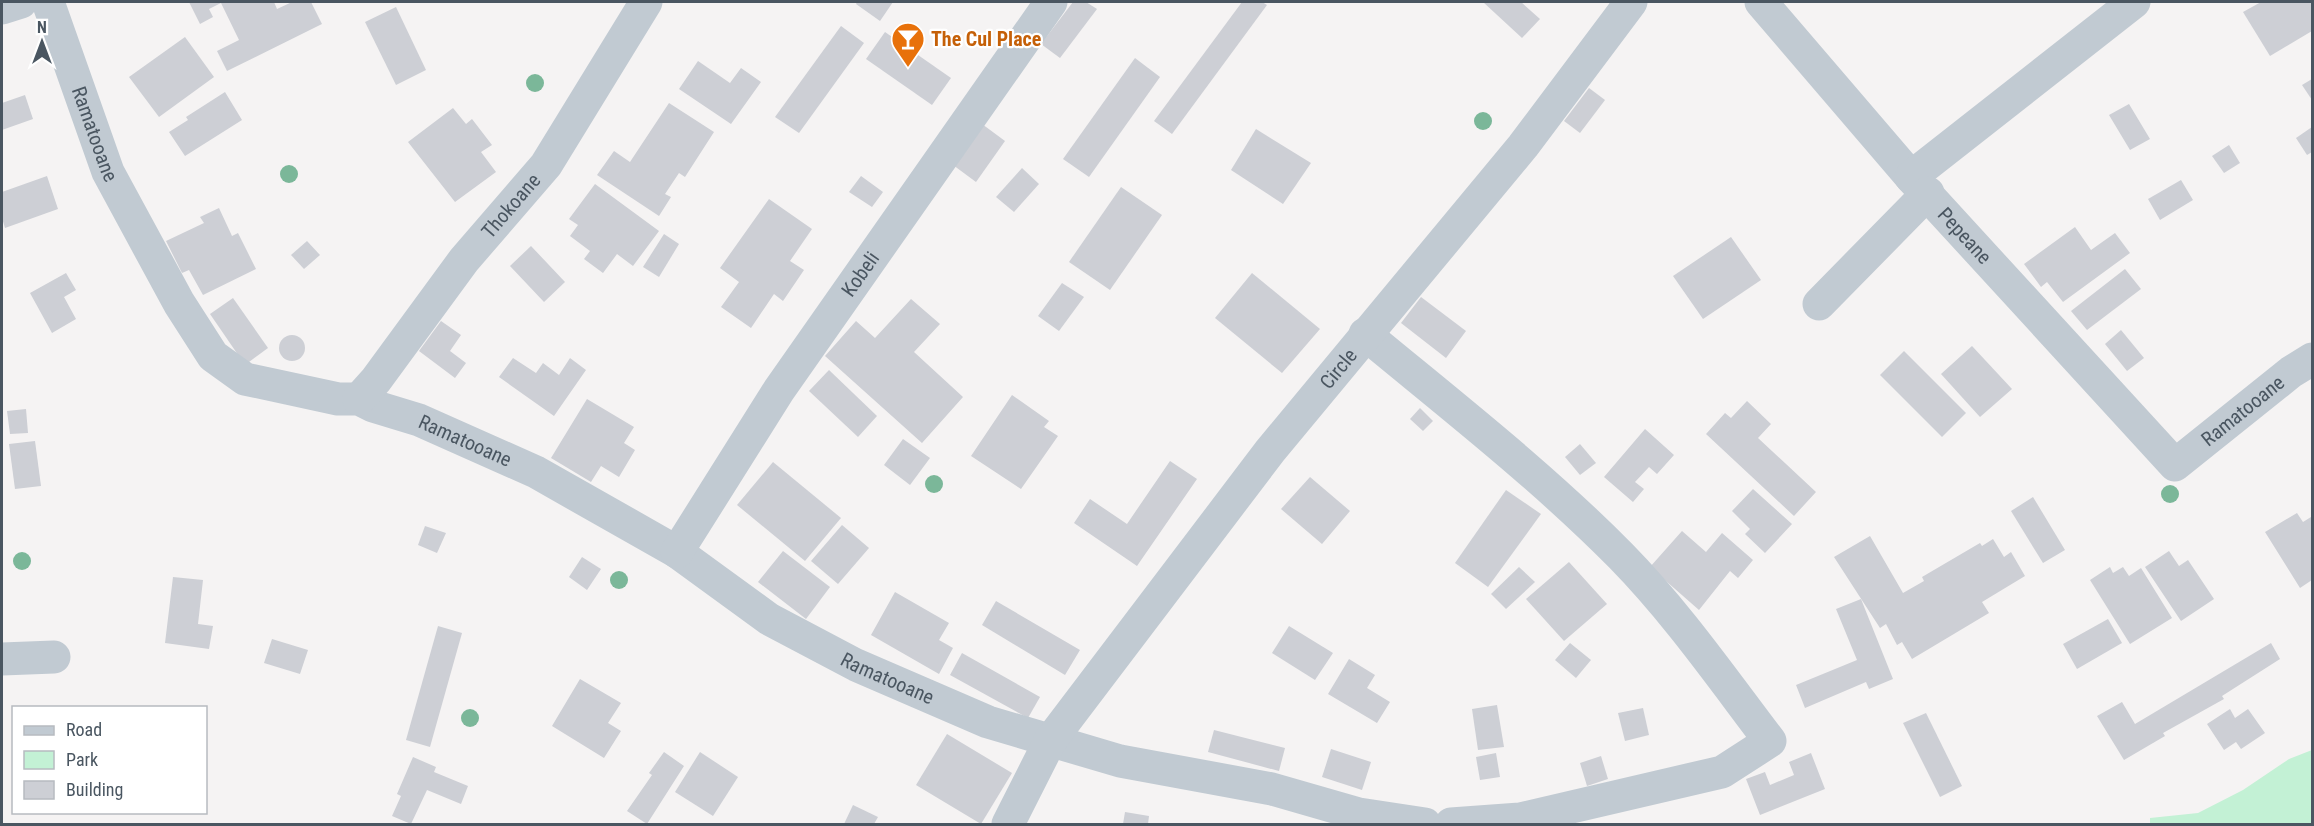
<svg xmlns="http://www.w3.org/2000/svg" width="2314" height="826" font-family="'Roboto Condensed',sans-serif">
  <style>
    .green { fill: #c3f1d5 }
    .building { fill: #cdcfd5 }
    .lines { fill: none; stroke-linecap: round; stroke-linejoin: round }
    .minor { stroke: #c1cad2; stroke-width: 33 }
    .tree { fill: #7bb799 }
    .labels { text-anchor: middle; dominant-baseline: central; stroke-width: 4.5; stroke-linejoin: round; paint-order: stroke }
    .food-label { font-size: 20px; font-weight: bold; fill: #c56008; stroke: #fff; text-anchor: start }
    .street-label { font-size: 20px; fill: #4a5661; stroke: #fff }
  </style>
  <rect width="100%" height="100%" fill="#f5f3f3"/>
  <!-- green -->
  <polygon class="green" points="2312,750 2312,824 2150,824 2150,818 2198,813 2243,790 2289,759"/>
  <!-- building -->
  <g class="building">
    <polygon points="189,2 274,2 277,9 292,2 311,2 322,24 227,71 217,51 239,40 221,3 209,9 213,17 200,24"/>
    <polygon points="857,2 893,2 880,21 856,4"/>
    <polygon points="1073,2 1086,2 1097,9 1060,58 1041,44"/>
    <polygon points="1242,2 1262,2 1267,5 1172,134 1154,121"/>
    <polygon points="1483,2 1521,2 1540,19 1522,38"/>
    <polygon points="2261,2 2312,2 2312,31 2270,56 2243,12"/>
    <polygon points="396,7 426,70 396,85 365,22"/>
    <polygon points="841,26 864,43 799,133 775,117"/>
    <polygon points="885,32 951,78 932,105 866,59"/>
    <polygon points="185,37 214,77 159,117 129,77"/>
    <polygon points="1135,58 1160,77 1089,177 1063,159"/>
    <polygon points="698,61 730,83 741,68 761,82 731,124 679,89"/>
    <polygon points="2312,79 2312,100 2302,85"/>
    <polygon points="1589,88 1605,100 1580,133 1564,121"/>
    <polygon points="225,92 242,120 185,156 169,132 188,120 186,117"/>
    <polygon points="25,95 33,119 2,130 2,103"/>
    <polygon points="669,103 714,132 685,177 679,173 665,194 671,197 659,216 597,175 614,151 630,162"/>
    <polygon points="2129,104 2150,139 2130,150 2109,115"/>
    <polygon points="453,108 466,124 472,119 492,145 481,152 496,172 455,202 408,142"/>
    <polygon points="982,124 1005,141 976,182 953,165"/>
    <polygon points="2312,127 2312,152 2307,155 2296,138"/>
    <polygon points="1256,129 1311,163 1283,204 1231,170"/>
    <polygon points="2229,145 2240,163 2224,173 2212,156"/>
    <polygon points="1022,168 1039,184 1014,212 996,197"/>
    <polygon points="47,176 58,209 5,228 2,218 2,192"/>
    <polygon points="861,176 883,192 872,207 849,192"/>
    <polygon points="2181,180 2193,200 2160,220 2148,199"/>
    <polygon points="595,184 659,231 633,266 617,254 603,273 584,259 590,251 570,236 578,225 569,219"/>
    <polygon points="1121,187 1162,215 1110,290 1069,262"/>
    <polygon points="769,199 812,229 790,261 804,270 783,301 774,294 751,328 721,307 739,282 720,268"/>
    <polygon points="219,208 232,236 238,233 256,269 203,295 189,270 182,273 166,241 204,223 200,217"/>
    <polygon points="2075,227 2091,250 2115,233 2130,253 2063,302 2047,282 2041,287 2024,264"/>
    <polygon points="664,234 679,244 659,277 643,267"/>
    <polygon points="1731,237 1761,280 1703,319 1673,276"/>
    <polygon points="307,241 320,255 304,269 291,255"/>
    <polygon points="531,246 565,282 544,302 510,266"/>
    <polygon points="2125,269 2141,289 2087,330 2071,311"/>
    <polygon points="66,273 76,290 64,297 76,319 52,333 30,293"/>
    <polygon points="1252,273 1320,329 1282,373 1215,318"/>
    <polygon points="1062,283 1084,297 1059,331 1038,316"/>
    <polygon points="1421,297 1466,331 1446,358 1401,323"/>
    <polygon points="233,298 268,348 245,365 210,314"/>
    <polygon points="911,299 940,324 914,352 963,397 922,443 825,356 856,321 875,338"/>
    <polygon points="441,321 461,335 450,351 466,363 455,378 419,351"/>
    <polygon points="2121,330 2144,358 2127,371 2105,344"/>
    <circle cx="292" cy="348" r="13"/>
    <polygon points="1972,346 2012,389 1980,417 1941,374"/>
    <polygon points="1904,351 1966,413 1942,437 1880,375"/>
    <polygon points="513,358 536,373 543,363 559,375 570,358 586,370 554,416 499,377"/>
    <polygon points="829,370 877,416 858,437 809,391"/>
    <polygon points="1012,395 1049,421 1044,427 1058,436 1021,489 971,456"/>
    <polygon points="587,399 634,427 624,443 635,450 619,477 601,466 591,482 551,458"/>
    <polygon points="1747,401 1771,424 1758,438 1816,492 1794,516 1706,434 1725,413 1731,418"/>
    <polygon points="1420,408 1433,421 1423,431 1410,419"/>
    <polygon points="26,409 28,433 10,434 7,411"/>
    <polygon points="1645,429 1674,455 1657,474 1649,467 1635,482 1644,489 1633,502 1604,477"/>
    <polygon points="903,439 930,458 910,485 884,465"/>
    <polygon points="35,441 41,486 15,489 9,444"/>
    <polygon points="1580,444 1596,463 1580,475 1565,457"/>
    <polygon points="1170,461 1197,479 1137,566 1074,523 1090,499 1127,524"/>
    <polygon points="773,462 841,518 805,561 737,505"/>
    <polygon points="1310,477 1350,511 1322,544 1281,509"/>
    <polygon points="1753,489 1792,524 1765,553 1745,534 1750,529 1732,511"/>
    <polygon points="1506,490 1541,514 1488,587 1455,563"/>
    <polygon points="2033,497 2065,550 2043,563 2011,511"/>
    <polygon points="2297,513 2303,522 2311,517 2312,520 2312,580 2300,588 2265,532"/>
    <polygon points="842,525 869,548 838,584 811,561"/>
    <polygon points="425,526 446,533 437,553 418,545"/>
    <polygon points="1682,531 1706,552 1722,533 1753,560 1738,578 1730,571 1699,610 1650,567"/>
    <polygon points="1870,536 1903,593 1924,581 1922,577 1980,543 1982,546 1993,539 2004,557 2011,552 2025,576 1982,602 1989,613 1912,659 1902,642 1897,645 1886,624 1880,628 1834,557"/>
    <polygon points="783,551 830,587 806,619 758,582"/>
    <polygon points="2169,551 2179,566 2188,560 2214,599 2181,621 2145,567"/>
    <polygon points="582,557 601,569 587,590 569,577"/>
    <polygon points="1569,562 1607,604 1564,641 1526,599"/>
    <polygon points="1519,567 1535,582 1506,609 1491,594"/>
    <polygon points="2110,567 2113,573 2123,567 2129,576 2141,568 2172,618 2130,644 2090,580"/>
    <polygon points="173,577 203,580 198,624 213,626 209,649 165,643"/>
    <polygon points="895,592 949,623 939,640 953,648 939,674 871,635"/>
    <polygon points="1861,599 1893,679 1869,689 1866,682 1805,708 1796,685 1857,660 1836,609"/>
    <polygon points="996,601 1080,650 1065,675 982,625"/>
    <polygon points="2108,619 2122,643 2077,669 2063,644"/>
    <polygon points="438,626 462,633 430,747 406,740"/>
    <polygon points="1289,626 1333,653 1315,680 1272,653"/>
    <polygon points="272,639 308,650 300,674 264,663"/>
    <polygon points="1570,643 1591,660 1576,678 1555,660"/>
    <polygon points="2271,643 2280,659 2222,696 2224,699 2163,733 2165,736 2124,760 2097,716 2122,702 2135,724"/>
    <polygon points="962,653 1040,697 1028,718 950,675"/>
    <polygon points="1349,659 1375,675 1367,688 1390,702 1377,723 1328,694"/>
    <polygon points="580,679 621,703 608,723 621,731 604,758 552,726"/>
    <polygon points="1497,705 1504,747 1478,750 1472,709"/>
    <polygon points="1643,708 1649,735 1625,741 1618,713"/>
    <polygon points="2230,709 2235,718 2248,709 2265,733 2241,749 2236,742 2224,750 2207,724"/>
    <polygon points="1926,713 1962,786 1940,797 1903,723"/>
    <polygon points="1214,730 1285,748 1279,771 1208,752"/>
    <polygon points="947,734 1012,773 981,824 916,785"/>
    <polygon points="1331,749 1371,762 1362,790 1322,777"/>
    <polygon points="664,752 684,766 647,824 627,811 652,775 649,773"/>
    <polygon points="700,752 738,777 713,816 675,792"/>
    <polygon points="1496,753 1500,777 1480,780 1476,757"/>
    <polygon points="1811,753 1825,789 1760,815 1746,779 1765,772 1770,785 1794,775 1789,762"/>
    <polygon points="1601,756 1608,779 1587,786 1580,763"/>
    <polygon points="413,757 436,767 434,772 468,786 461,804 427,790 411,824 392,816 401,796 397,794"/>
    <polygon points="853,805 878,817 874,824 844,824"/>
    <polygon points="1125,812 1149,816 1148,824 1123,824"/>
  </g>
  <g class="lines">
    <!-- minor -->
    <g class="minor">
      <path id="s1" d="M48 2 108 172 179 303 213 356 245 379 338 399H359L373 406 419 420 536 472 677 552 769 619 856 665 988 722 1120 761 1272 789 1359 814 1425 824"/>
      <path id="s2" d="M1761 2 1911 177 2175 465 2291 372 2312 359"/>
      <polyline points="2,8 21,2"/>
      <polyline points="1911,177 2134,2"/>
      <polyline points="1819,304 1928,193"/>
      <path d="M1365 334C1452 406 1542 476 1621 556 1676 612 1722 678 1770 741L1722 772 1520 819 1451 824"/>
      <path id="s3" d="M359 399 376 380 464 260 546 165 646 2"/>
      <path id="s4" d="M677 552 779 390 1051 2"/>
      <polyline points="2,659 54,657"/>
      <path id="s5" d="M1008 824 1050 741 1270 451 1523 146 1631 2"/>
    </g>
  </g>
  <!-- trees -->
  <g class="tree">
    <circle cx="535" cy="83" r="9"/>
    <circle cx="1483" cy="121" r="9"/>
    <circle cx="289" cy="174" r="9"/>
    <circle cx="934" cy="484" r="9"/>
    <circle cx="2170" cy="494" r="9"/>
    <circle cx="22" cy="561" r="9"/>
    <circle cx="619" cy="580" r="9"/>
    <circle cx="470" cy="718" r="9"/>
  </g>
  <!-- icons -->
  <defs>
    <symbol id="bar-pin" viewBox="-11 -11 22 30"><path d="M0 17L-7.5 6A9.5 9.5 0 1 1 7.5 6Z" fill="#e8710a" stroke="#fff"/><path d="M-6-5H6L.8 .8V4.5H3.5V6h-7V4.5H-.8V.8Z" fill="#fff"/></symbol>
  </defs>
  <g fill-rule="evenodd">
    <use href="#bar-pin" x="889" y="20" width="38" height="52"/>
  </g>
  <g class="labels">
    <!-- food labels -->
    <g class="food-label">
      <text x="931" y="39">The Cul Place</text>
    </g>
    <!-- street labels -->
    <g class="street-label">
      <text stroke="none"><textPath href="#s1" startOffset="140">Ramatooane</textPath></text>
      <text stroke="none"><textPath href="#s3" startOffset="246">Thokoane</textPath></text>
      <text stroke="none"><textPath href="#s2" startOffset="310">Pepeane</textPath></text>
      <text stroke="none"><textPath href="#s4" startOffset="333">Kobeli</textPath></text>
      <text stroke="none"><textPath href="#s5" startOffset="564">Circle</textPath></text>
      <text stroke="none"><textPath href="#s2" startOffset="708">Ramatooane</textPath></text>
      <text stroke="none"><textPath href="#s1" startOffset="662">Ramatooane</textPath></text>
      <text stroke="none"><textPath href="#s1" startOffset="1148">Ramatooane</textPath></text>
    </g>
  </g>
  <!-- border -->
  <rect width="2314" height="826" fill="none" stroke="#4a5661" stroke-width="6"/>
  <!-- legend -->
  <rect x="12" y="706" width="195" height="108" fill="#ffffff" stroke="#b7bbc0" stroke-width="1.5"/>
  <rect x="24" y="726" width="30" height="9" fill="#c1cad2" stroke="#b7bbc0" stroke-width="1.5"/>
  <text x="66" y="736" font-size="18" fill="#4a5661">Road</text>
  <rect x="24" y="751" width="30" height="18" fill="#c3f1d5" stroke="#b7bbc0" stroke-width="1.5"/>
  <text x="66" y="766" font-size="18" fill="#4a5661">Park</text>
  <rect x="24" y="781" width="30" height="18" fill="#cdcfd5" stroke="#b7bbc0" stroke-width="1.5"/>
  <text x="66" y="796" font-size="18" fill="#4a5661">Building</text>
  <!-- north arrow -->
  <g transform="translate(42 42)" stroke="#ffffff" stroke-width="4.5" paint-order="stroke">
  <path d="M0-4.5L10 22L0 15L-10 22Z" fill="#4a5661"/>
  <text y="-9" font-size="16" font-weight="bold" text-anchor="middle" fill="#4a5661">N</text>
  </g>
</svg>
